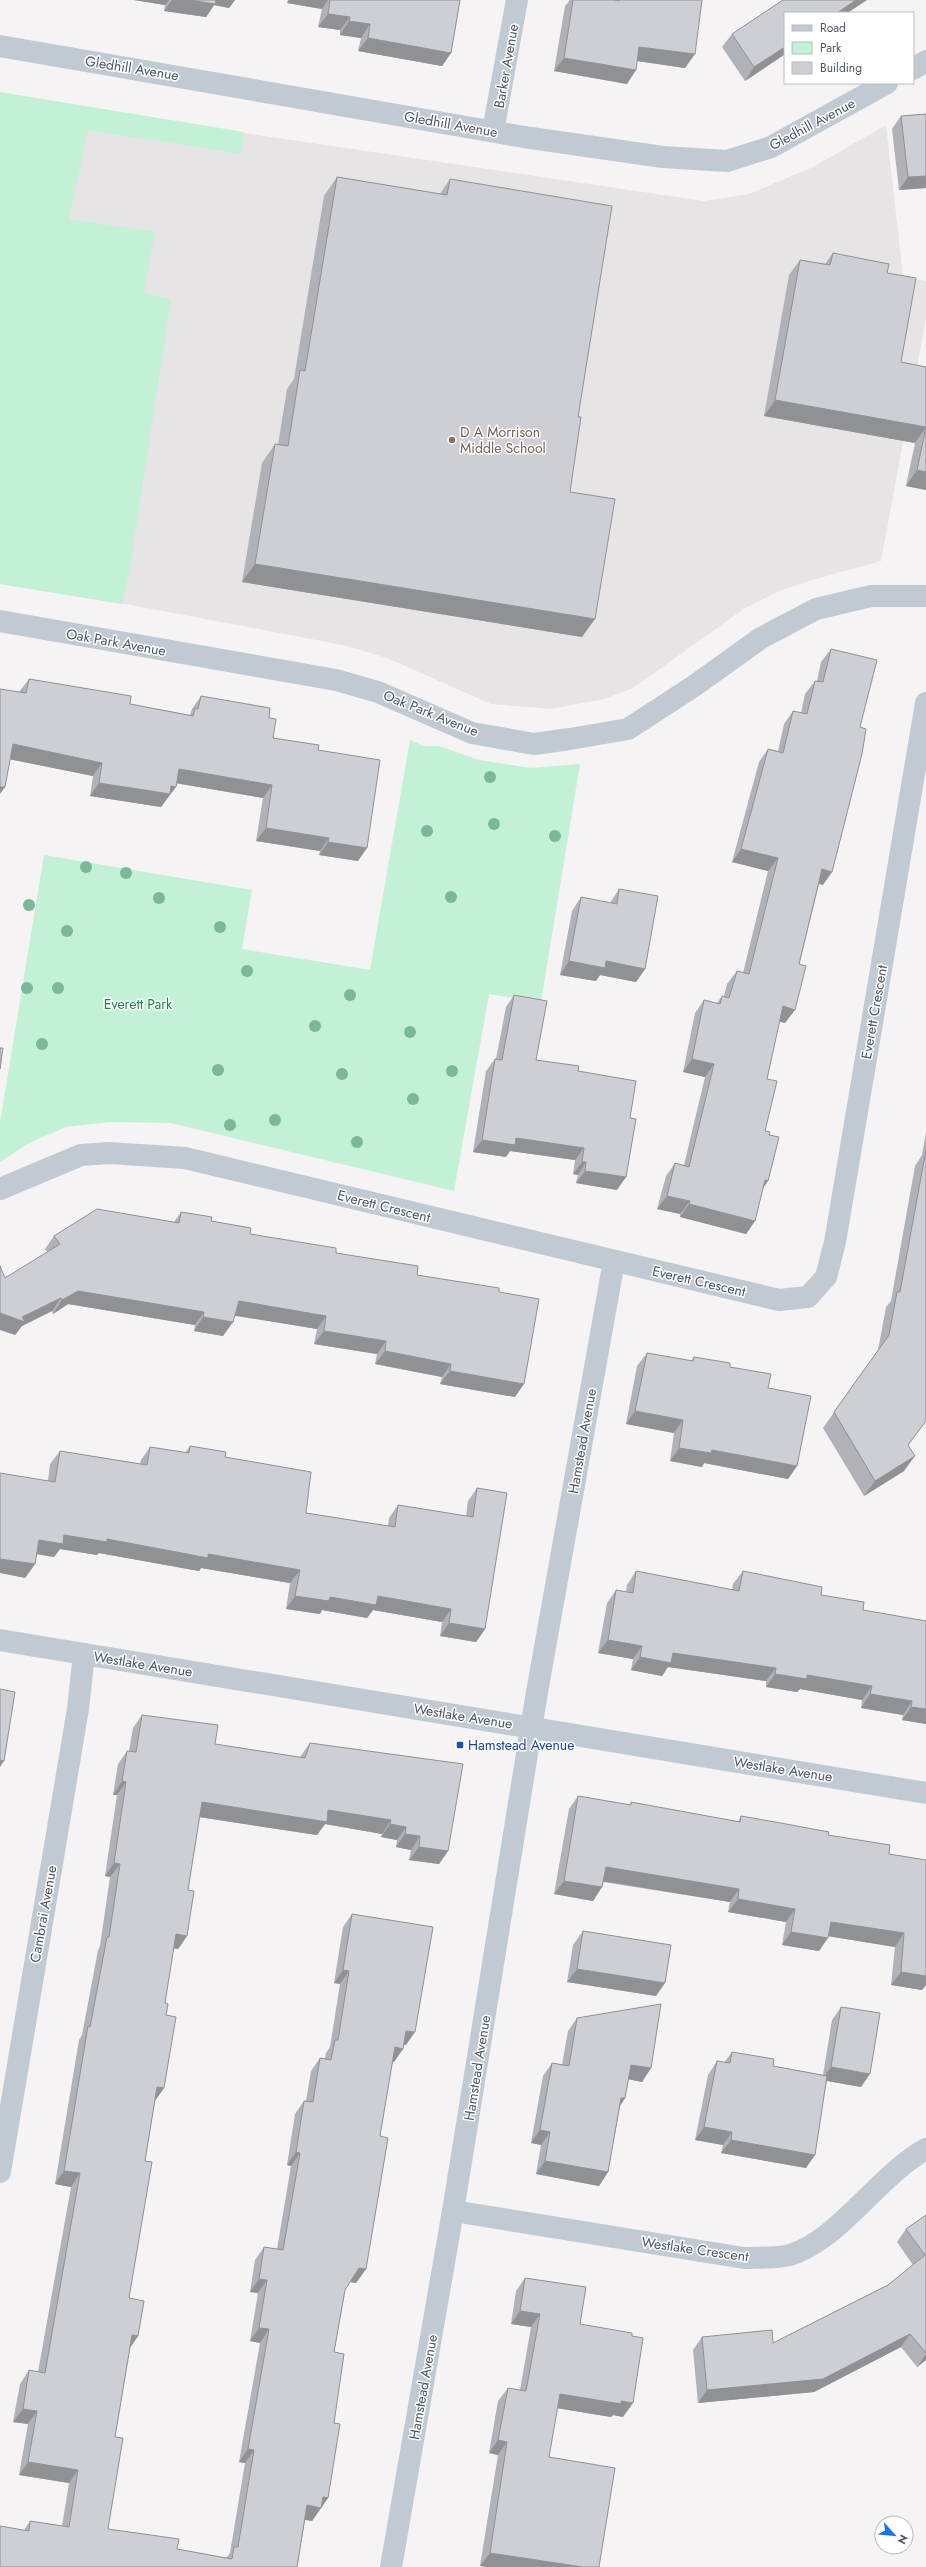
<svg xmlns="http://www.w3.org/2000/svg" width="926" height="2567" font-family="Jost,sans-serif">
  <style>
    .education { fill: #e6e4e5 }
    .green { fill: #c3f1d5 }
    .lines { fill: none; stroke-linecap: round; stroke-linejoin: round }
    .minor { stroke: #c1cad2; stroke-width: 22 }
    .tree { fill: #7bb799 }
    .wall { fill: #b0b2b7 }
    .shaded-wall { fill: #909195 }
    .building { fill: #cdcfd5; stroke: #909195 }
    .education-dot { fill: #8d6e63; stroke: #fff; stroke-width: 1.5 }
    .transit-dot { fill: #1a4fb4; stroke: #fff; stroke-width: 1.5 }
    .labels { text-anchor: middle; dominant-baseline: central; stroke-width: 3; stroke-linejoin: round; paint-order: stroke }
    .street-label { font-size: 14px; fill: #4a5661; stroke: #fff }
    .education-label { font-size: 14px; fill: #785e54; stroke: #fff; text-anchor: start }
    .park-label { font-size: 14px; fill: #17864f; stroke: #fff }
    .transit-label { font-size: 14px; fill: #164399; stroke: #fff; text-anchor: start }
  </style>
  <rect width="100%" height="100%" fill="#f5f3f3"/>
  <!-- education -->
  <polygon class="education" points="0,93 203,127 704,201 749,194 813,167 886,125 903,276 926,281 926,319 881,561 809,581 777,592 745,608 633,688 604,699 550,709 491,704 387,658 343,645 131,605 0,584"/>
  <!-- green -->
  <g class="green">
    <polygon points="0,92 244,132 241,154 88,130 69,219 155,232 144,293 171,299 129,573 122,604 0,584"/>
    <polygon points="410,740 423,746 439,746 479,760 531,768 580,764 541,1002 489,994 454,1191 171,1123 110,1122 66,1127 29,1143 0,1162 0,1123 44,855 252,890 242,949 370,970"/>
  </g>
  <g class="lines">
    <!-- minor -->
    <g class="minor">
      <polyline points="0,46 524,137 663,157 727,161 771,147 887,83"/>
      <polyline points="913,69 926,61"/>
      <polyline points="493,131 517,0"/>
      <polyline points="0,621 336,680 378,692 472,733 534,744 570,739 628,729 694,686 761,638 816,609 871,596 926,596"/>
      <polyline points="0,1189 81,1155 109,1153 185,1158 779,1300 808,1297 826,1277 835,1242 926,703"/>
      <polyline points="0,1640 926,1793"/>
      <polyline points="0,2172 78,1709 84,1654"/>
      <path d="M453 2211 744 2258C758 2257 776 2259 790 2255 839 2240 879 2175 926 2149"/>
      <polyline points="391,2567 453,2211 537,1692 614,1261"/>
    </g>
  </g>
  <!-- trees -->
  <g class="tree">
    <circle cx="490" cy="777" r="6"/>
    <circle cx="494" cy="824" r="6"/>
    <circle cx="427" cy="831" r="6"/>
    <circle cx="555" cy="836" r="6"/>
    <circle cx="86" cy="867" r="6"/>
    <circle cx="126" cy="873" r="6"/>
    <circle cx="451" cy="897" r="6"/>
    <circle cx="159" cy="898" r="6"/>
    <circle cx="29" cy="905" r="6"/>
    <circle cx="220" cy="927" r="6"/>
    <circle cx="67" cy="931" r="6"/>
    <circle cx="247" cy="971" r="6"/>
    <circle cx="27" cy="988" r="6"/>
    <circle cx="58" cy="988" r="6"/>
    <circle cx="350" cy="995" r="6"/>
    <circle cx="315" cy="1026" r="6"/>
    <circle cx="410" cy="1032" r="6"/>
    <circle cx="42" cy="1044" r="6"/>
    <circle cx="218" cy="1070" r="6"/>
    <circle cx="452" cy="1071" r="6"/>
    <circle cx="342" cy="1074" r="6"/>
    <circle cx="413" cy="1099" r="6"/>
    <circle cx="275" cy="1120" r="6"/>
    <circle cx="230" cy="1125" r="6"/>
    <circle cx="357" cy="1142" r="6"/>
  </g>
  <!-- wall -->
  <g class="wall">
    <polygon points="134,0 235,0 229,8 214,5 206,17 164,11 165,5"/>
    <polygon points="288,0 460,0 451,53 442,66 358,51 361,38 340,35 340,30 318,27 322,9 287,3"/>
    <polygon points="570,0 702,0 685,68 637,61 627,84 554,71 565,6"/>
    <polygon points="783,0 867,0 745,81 722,47 732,34"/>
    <polygon points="926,114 926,188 899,190 892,129 901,116"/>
    <polygon points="337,177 440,194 450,179 578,417 570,492 582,637 242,582 262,463 275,444 278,445 287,389 294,379 324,196"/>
    <polygon points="833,253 887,273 901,362 926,367 926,490 906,486 915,443 764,416 789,275 800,260 825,264"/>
    <polygon points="831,649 823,885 819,884 785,1023 779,1021 767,1079 765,1131 769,1135 763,1188 755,1221 746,1234 680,1217 680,1214 657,1209 666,1176 675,1163 684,1165 705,1077 683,1072 695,1013 704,1000 717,1003 722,996 724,996 727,984 737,971 743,973 768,871 732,862 759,762 768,749 778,751 784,724 793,711 801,713 805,694 815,681 817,681 821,662"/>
    <polygon points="29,679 130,704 190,715 192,709 201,696 269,718 273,738 318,750 358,861 319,855 320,851 256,841 263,798 176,783 166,800 161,807 90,796 93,776 10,759 19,692"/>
    <polygon points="619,889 645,969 636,982 600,975 596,981 560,975 572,911 581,897 610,903"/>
    <polygon points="514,995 536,1060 578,1071 617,1190 576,1183 578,1175 573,1174 575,1160 510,1151 506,1157 473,1152 486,1071 495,1059 496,1059 506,1007"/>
    <polygon points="926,1132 926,1421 908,1445 904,1471 864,1496 823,1428 878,1350 886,1307 891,1301 915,1166 922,1155"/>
    <polygon points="181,1212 211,1221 250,1234 336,1253 417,1275 499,1292 515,1397 440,1384 442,1377 375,1364 377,1354 314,1344 317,1329 235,1315 223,1336 194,1331 195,1325 68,1304 53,1314 52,1311 22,1326 15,1335 47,1252 45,1249 54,1236 174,1222"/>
    <polygon points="647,1353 691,1361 694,1357 730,1367 768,1388 797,1466 788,1479 704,1463 702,1467 670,1461 674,1433 626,1424 637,1366"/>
    <polygon points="190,1446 225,1457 306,1513 388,1526 389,1518 398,1505 466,1516 468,1501 477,1488 485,1629 476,1642 440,1636 442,1622 373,1610 367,1618 322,1610 320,1614 286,1609 290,1583 201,1568 199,1571 99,1553 97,1555 60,1549 54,1557 36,1554 35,1564 25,1578 48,1481 50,1464 60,1451 140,1464 141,1460 150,1447 185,1453"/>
    <polygon points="636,1571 732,1590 733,1584 743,1571 821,1595 863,1610 926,1724 902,1720 903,1715 861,1708 862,1700 800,1689 797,1692 766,1687 766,1681 668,1667 662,1676 631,1670 633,1659 598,1653 607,1603 616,1590 626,1592 627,1585"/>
    <polygon points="142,1715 215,1744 300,1757 310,1743 448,1851 439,1864 409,1860 411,1850 396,1847 397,1840 381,1837 382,1834 325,1824 317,1835 199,1817 188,1890 187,1936 178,1949 173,1948 165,2003 166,2015 164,2088 155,2100 145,2161 129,2298 138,2336 130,2348 115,2437 108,2529 177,2549 226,2558 230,2553 245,2463 239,2462 260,2343 250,2341 258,2293 250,2292 255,2260 264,2247 277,2249 291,2166 287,2165 295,2114 304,2101 306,2101 311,2071 320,2058 325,2059 326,2053 330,2047 340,1984 334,1983 343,1927 352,1914 406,2045 404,2045 394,2062 392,2062 380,2136 366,2269 356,2283 350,2282 345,2290 334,2352 334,2423 328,2498 312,2521 305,2520 297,2567 0,2567 30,2521 62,2526 69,2483 19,2475 28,2424 13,2422 20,2384 29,2370 38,2372 71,2187 55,2184 79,2040 82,2035 98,1950 100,1946 110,1877 105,1876 117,1795 113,1795 118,1764 127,1751 129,1751 133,1728"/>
    <polygon points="578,1796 630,1805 631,1802 738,1822 741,1816 828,1835 889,1854 926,1860 926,1985 922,1990 891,1985 895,1947 828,1936 819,1951 782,1945 786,1922 728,1912 730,1902 603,1882 602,1887 593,1901 554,1894 569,1809"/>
    <polygon points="583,1931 656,1996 567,1982 573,1945"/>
    <polygon points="841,2007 861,2087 827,2081 806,2168 721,2153 723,2145 695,2140 708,2075 717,2061 724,2063 732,2052 773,2066 823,2075 832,2020"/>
    <polygon points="577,2018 651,2068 642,2082 628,2079 625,2098 620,2106 608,2172 599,2186 536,2174 541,2145 531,2143 543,2076 552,2063 562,2065 568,2031"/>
    <polygon points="926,2215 926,2360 917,2367 901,2347 814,2392 698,2403 693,2350 702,2337 773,2343 888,2285 913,2265 897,2242 906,2229"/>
    <polygon points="525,2278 580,2324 623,2417 613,2415 611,2417 557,2408 549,2457 599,2567 488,2567 480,2566 498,2455 489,2453 498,2401 508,2388 520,2390 531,2327 511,2324 516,2291"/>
  </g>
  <!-- shaded-wall -->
  <g class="shaded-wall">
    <polygon points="134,0 169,0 165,5"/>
    <polygon points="172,0 235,0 229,8 214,5 206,17 164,11"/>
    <polygon points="289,0 328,0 322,9 287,3"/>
    <polygon points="856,0 867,0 847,13 837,13"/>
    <polygon points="328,14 350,17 340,30 318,27"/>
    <polygon points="349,21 370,24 361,38 340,35"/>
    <polygon points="368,38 451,53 442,66 358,51"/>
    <polygon points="639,47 695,54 685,68 630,60"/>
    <polygon points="785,47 785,54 745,81 754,67"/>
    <polygon points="564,58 636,70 627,84 554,71"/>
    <polygon points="926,176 926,188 899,190 908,177"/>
    <polygon points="775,400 926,427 915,443 764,416"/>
    <polygon points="917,470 926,472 926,490 906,486"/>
    <polygon points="255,564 595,619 582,637 242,582"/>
    <polygon points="13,744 102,763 93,776 3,758"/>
    <polygon points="179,769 272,785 263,798 169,782"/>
    <polygon points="99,783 171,786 176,787 161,807 90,796"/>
    <polygon points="0,787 5,787 0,794"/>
    <polygon points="266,828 329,838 320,851 256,841"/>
    <polygon points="328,842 367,848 358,861 319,855"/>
    <polygon points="741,849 778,858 768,871 732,862"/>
    <polygon points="822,869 832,872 823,885 813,882"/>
    <polygon points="569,961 606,961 645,969 636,982 600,975 596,981 560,975"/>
    <polygon points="783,1006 795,1010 785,1023 773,1020"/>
    <polygon points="692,1059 714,1064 705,1077 683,1072"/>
    <polygon points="516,1138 584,1148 575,1160 510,1151 506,1157 473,1152 482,1140"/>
    <polygon points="582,1162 586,1162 578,1175 573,1174"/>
    <polygon points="585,1171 626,1177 617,1190 576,1183"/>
    <polygon points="765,1180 768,1181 759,1194"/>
    <polygon points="667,1196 690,1201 680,1214 657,1209"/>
    <polygon points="689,1204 755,1221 746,1234 680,1217"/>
    <polygon points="78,1291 204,1312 195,1325 68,1304 53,1314 62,1300"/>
    <polygon points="61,1298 52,1311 22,1326 15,1335 0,1330 0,1313 22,1317"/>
    <polygon points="239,1301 326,1316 317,1329 230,1315"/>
    <polygon points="203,1317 233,1322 223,1336 194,1331"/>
    <polygon points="324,1331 386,1341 377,1354 314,1344"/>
    <polygon points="385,1351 451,1364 442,1377 375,1364"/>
    <polygon points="450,1371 524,1384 515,1397 440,1384"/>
    <polygon points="635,1411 683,1420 674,1433 626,1424"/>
    <polygon points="679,1448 712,1450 797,1466 788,1479 704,1463 702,1467 670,1461"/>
    <polygon points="915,1456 904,1471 864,1496 875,1481"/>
    <polygon points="64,1535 107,1539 208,1554 300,1570 290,1583 201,1568 199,1571 99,1553 97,1555 60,1549 54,1557 30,1553 39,1540"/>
    <polygon points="0,1559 35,1564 25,1578 0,1573"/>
    <polygon points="295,1596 330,1597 378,1596 451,1609 442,1622 373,1610 367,1618 322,1610 320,1614 286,1609"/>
    <polygon points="449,1623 485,1629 476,1642 440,1636"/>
    <polygon points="608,1640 642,1646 633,1659 598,1653"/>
    <polygon points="673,1653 776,1668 766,1681 668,1667 662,1676 631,1670 640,1657"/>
    <polygon points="775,1674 807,1675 872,1686 862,1700 800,1689 797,1692 766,1687"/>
    <polygon points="870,1694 912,1701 903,1715 861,1708"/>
    <polygon points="911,1707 926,1709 926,1724 902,1720"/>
    <polygon points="0,1760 4,1761 0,1767"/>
    <polygon points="122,1781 126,1782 117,1795 113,1795"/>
    <polygon points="202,1802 328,1810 391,1820 382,1834 325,1824 317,1835 192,1816"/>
    <polygon points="390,1824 406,1827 397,1840 381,1837"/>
    <polygon points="405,1834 420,1836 411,1850 396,1847"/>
    <polygon points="419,1847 448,1851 439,1864 409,1860"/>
    <polygon points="114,1863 120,1864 110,1877 105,1876"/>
    <polygon points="606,1867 739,1889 730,1902 596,1880"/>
    <polygon points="564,1881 602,1887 593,1901 554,1894"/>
    <polygon points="738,1899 795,1909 786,1922 728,1912"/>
    <polygon points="831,1922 904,1933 895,1947 821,1935"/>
    <polygon points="791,1932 828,1938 819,1951 782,1945"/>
    <polygon points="176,1934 187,1936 178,1949 166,1947"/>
    <polygon points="577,1969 665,1983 656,1996 567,1982"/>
    <polygon points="343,1970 349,1971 340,1984 334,1983"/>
    <polygon points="901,1972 926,1976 926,1985 922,1990 891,1985"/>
    <polygon points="406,2031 415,2032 406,2045 397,2044"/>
    <polygon points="395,2047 403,2049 394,2062 386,2061"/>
    <polygon points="631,2065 651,2068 642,2082 622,2078"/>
    <polygon points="831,2067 870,2074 861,2087 822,2080"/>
    <polygon points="157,2087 164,2088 155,2101"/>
    <polygon points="621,2098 625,2098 616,2112"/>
    <polygon points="704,2127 732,2132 723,2145 695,2140"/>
    <polygon points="540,2130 550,2132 541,2145 531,2143"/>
    <polygon points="731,2140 815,2155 806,2168 721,2153"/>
    <polygon points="296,2152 300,2153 291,2166 287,2165"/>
    <polygon points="545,2161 608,2172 599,2186 536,2174"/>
    <polygon points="64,2171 80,2173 71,2187 55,2184"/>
    <polygon points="359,2268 366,2269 356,2283 350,2282"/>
    <polygon points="259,2279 267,2280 258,2293 250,2292"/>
    <polygon points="520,2311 540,2314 531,2327 511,2324"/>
    <polygon points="259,2328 269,2329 260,2343 250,2341"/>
    <polygon points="910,2334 901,2347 814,2392 698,2403 707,2390"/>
    <polygon points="132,2335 138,2336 129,2349"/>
    <polygon points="926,2354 926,2360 917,2367"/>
    <polygon points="560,2394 621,2401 633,2403 623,2417 613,2415 611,2417 550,2407"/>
    <polygon points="23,2409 37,2411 28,2424 13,2422"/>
    <polygon points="498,2440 507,2442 498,2455 489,2453"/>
    <polygon points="248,2449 254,2450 245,2463 239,2462"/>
    <polygon points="28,2462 78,2470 69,2483 19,2475"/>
    <polygon points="323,2497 328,2498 312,2521 298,2518 307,2505"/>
    <polygon points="490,2553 583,2567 488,2567 480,2566"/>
  </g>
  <!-- building -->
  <g class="building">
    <polygon points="189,0 216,0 215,4"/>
    <polygon points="330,0 460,0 451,53 368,38 370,24 349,21 350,17 328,14"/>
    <polygon points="573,0 614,0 619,1 619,0 702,0 695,54 639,47 636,70 564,58"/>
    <polygon points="783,0 856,0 837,13 785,13 785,47 754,67 732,34"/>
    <polygon points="926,114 926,176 908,177 901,116"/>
    <polygon points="337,177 447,195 450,179 612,206 578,417 581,417 570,492 615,499 595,619 255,564 275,444 288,446 300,370 305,371"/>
    <polygon points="833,253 889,264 887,273 916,278 901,362 926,367 926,472 917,470 926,427 775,400 800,260 830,265"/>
    <polygon points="831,649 877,660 860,727 866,729 862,754 832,872 822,869 799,964 806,966 795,1010 783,1006 767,1079 777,1081 765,1131 770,1132 769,1135 779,1137 768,1181 765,1180 755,1221 689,1204 690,1201 667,1196 675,1163 689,1167 714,1064 692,1059 704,1000 720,1004 722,996 729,998 737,971 749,974 778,858 741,849 768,749 783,753 793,711 807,714 815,681 823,682"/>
    <polygon points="29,679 131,696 130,704 193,716 195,708 198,709 201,696 270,708 269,718 276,719 273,738 319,745 318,750 380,760 367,848 328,842 329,838 266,828 272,785 179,769 176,787 171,786 170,794 99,783 102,763 13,744 5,787 0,787 0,689 26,693"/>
    <polygon points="619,889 658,896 645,969 606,961 605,968 569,961 581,897 617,904"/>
    <polygon points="514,995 547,1001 536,1060 579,1066 578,1071 636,1081 630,1118 636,1119 626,1177 585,1171 586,1162 582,1162 584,1148 516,1138 515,1145 482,1140 495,1059 502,1060"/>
    <polygon points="0,1048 3,1048 0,1069"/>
    <polygon points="926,1150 926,1421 908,1445 915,1456 875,1481 834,1412 889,1335 897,1292 900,1292"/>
    <polygon points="97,1209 179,1223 181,1212 212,1217 211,1221 251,1228 250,1234 336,1248 336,1253 418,1266 417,1275 499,1288 499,1292 539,1299 524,1384 450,1371 451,1364 385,1351 386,1341 324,1331 326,1316 239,1301 233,1322 203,1317 204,1312 78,1291 62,1300 61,1298 22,1317 25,1322 0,1313 0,1266 5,1278 60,1244 54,1236"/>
    <polygon points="647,1353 693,1361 694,1357 730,1363 730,1367 771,1374 768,1388 811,1396 797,1466 712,1450 711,1453 679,1448 683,1420 635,1411"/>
    <polygon points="190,1446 226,1452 225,1457 311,1472 306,1513 395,1527 398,1505 473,1517 477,1488 507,1493 485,1629 449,1623 451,1609 378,1596 376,1605 330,1597 329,1601 295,1596 300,1570 208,1554 208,1558 107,1539 107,1542 64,1535 63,1544 39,1540 35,1564 0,1559 0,1473 55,1482 60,1451 147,1465 150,1447 189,1453"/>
    <polygon points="636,1571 739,1591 743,1571 822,1587 821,1595 864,1602 863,1610 926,1621 926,1709 911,1707 912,1701 870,1694 872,1686 807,1675 807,1679 775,1674 776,1668 673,1653 671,1663 640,1657 642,1646 608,1640 616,1590 633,1593"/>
    <polygon points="0,1689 15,1692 4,1761 0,1760"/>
    <polygon points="142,1715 218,1725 215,1744 305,1758 310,1743 463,1764 448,1851 419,1847 420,1836 405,1834 406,1827 390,1824 391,1820 328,1810 327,1822 202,1802 188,1890 194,1891 187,1936 176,1934 165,2003 168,2004 166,2015 176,2017 164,2088 157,2087 145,2161 152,2162 129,2298 144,2301 138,2336 132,2335 115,2437 123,2438 108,2529 179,2539 177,2549 232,2559 234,2547 238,2547 254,2450 248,2449 269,2329 259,2328 267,2280 259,2279 264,2247 283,2250 300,2153 296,2152 304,2101 313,2102 320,2058 331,2060 335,2040 338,2040 349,1971 343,1970 352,1914 433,1927 415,2032 406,2031 403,2049 395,2047 380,2136 388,2138 366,2269 359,2268 345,2290 334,2352 344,2354 334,2423 340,2424 328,2498 323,2497 321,2508 307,2505 297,2567 0,2567 0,2526 29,2531 30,2521 69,2527 78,2470 28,2462 37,2411 23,2409 29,2370 45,2373 80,2173 64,2171 88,2026 90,2027 107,1937 109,1937 120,1864 114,1863 126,1782 122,1781 127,1751 136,1752"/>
    <polygon points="578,1796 631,1805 631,1802 740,1822 741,1816 781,1823 829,1832 828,1835 890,1845 889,1854 926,1860 926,1976 901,1972 904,1933 831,1922 828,1938 791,1932 795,1909 738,1899 739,1889 606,1867 602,1887 564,1881"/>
    <polygon points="583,1931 671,1945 665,1983 577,1969"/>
    <polygon points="661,2004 651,2068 631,2065 625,2098 621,2098 608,2172 545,2161 550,2132 540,2130 552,2063 569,2066 577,2018"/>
    <polygon points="841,2007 880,2013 870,2074 831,2067"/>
    <polygon points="732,2052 774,2059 773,2066 827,2076 815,2155 731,2140 732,2132 704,2127 717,2061 730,2063"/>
    <polygon points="926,2215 926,2353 910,2334 823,2379 707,2390 702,2337 772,2330 773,2343 888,2285 925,2255 906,2229"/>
    <polygon points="525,2278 586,2287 580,2324 632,2333 632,2336 643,2338 633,2403 621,2401 621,2404 560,2394 549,2457 615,2468 599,2567 583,2567 490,2553 507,2442 498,2440 508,2388 526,2391 540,2314 520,2311"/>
  </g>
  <!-- markers -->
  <circle class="education-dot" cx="452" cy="440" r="4"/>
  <rect class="transit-dot" x="456" y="1741" width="8" height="8" rx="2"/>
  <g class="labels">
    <!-- street labels -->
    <g class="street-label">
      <text transform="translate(506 66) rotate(-80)">Barker Avenue</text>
      <text transform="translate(132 68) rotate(9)">Gledhill Avenue</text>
      <text transform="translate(451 124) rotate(10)">Gledhill Avenue</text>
      <text transform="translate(812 124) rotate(-28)">Gledhill Avenue</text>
      <text transform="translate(116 642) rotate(10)">Oak Park Avenue</text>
      <text transform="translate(431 713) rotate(22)">Oak Park Avenue</text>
      <text transform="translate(874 1012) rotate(-80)">Everett Crescent</text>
      <text transform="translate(384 1206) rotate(14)">Everett Crescent</text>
      <text transform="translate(699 1281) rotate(13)">Everett Crescent</text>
      <text transform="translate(582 1441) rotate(-80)">Hamstead Avenue</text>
      <text transform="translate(143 1664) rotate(9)">Westlake Avenue</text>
      <text transform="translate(463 1716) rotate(9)">Westlake Avenue</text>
      <text transform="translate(783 1769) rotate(9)">Westlake Avenue</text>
      <text transform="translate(43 1914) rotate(-80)">Cambrai Avenue</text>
      <text transform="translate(477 2068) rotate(-81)">Hamstead Avenue</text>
      <text transform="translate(695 2249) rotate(8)">Westlake Crescent</text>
      <text transform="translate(423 2387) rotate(-80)">Hamstead Avenue</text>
    </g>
    <!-- education labels -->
    <g class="education-label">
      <text x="460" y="432">D A Morrison<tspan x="460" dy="16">Middle School</tspan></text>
    </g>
    <!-- park labels -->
    <g class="park-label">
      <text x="138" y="1004">Everett Park</text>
    </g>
    <!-- transit labels -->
    <g class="transit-label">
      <text x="468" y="1745">Hamstead Avenue</text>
    </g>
  </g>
  <!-- legend -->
  <rect x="784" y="12" width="130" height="72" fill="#ffffff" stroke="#b7bbc0"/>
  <rect x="792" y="25" width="20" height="6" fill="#c1cad2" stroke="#b7bbc0"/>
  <text x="820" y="32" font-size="12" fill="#4a5661">Road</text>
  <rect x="792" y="42" width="20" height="12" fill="#c3f1d5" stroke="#b7bbc0"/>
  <text x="820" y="52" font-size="12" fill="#4a5661">Park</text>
  <rect x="792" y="62" width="20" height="12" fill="#cdcfd5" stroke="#b7bbc0"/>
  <text x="820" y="72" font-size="12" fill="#4a5661">Building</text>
  <!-- north arrow -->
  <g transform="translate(894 2535) rotate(117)"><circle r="19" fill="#ffffff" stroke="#b7bbc0"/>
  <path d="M0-3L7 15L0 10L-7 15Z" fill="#1a73e8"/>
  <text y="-6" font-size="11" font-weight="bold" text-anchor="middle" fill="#4a5661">N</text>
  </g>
</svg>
